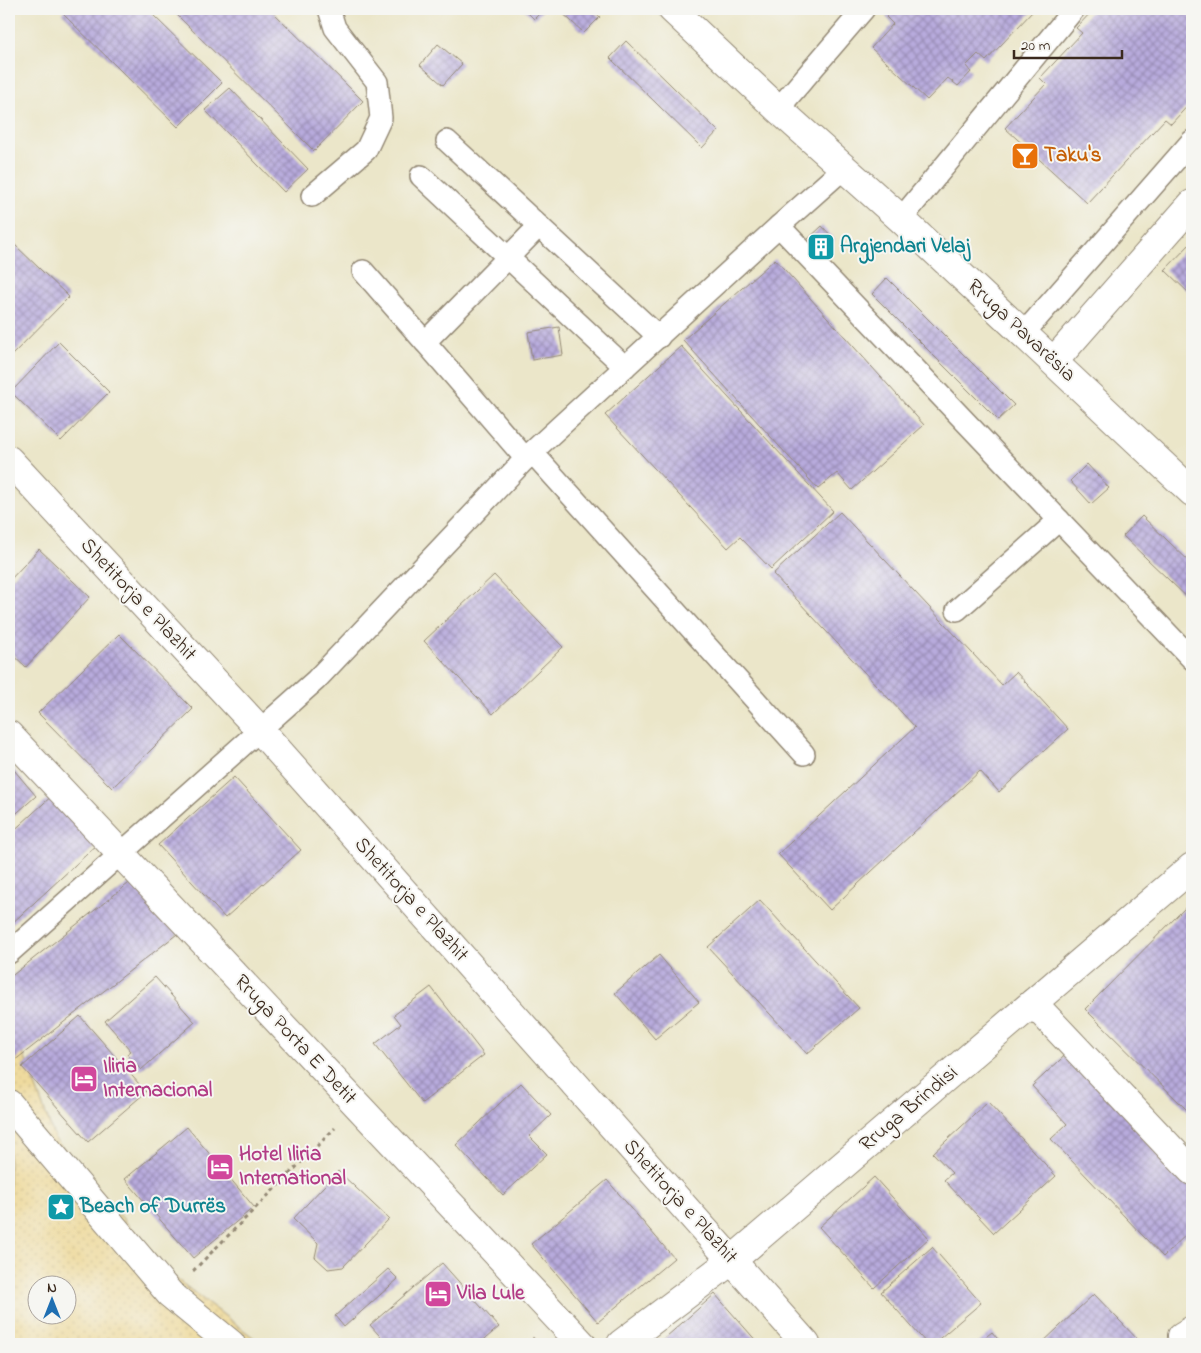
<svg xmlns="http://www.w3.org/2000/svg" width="1201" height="1353" font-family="'Indie Flower',sans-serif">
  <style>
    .sand { fill: url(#sand-dots); stroke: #94825e; fill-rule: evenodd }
    .building { fill: url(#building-cross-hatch) }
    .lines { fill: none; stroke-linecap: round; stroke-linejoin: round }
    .lane-casing { stroke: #938874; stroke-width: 24 }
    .street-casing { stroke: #938874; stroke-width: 30 }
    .primary-casing { stroke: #938874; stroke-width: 30 }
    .path { stroke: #938874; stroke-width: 3; stroke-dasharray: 4 4; stroke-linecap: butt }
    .lane { stroke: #fff; stroke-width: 21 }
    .street { stroke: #fff; stroke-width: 28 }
    .primary { stroke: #fff; stroke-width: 28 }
    .labels { text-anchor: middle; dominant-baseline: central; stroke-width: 4; stroke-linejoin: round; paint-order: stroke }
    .food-label { font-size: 21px; font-weight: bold; fill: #c56008; stroke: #f6f6f2; text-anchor: start }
    .culture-label { font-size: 21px; font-weight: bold; fill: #0d838f; stroke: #f6f6f2; text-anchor: start }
    .street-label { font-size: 21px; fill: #3b2a1e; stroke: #f6f6f2 }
    .hotel-label { font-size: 21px; font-weight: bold; fill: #b23c85; stroke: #f6f6f2; text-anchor: start }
  </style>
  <defs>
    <pattern id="sand-dots" width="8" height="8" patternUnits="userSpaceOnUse" patternTransform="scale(1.25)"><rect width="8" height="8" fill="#eeda9e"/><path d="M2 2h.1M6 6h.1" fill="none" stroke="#cdbb88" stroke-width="1.8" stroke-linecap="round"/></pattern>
    <pattern id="building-cross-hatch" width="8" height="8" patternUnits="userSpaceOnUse" patternTransform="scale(1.25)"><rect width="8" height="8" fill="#b8abdd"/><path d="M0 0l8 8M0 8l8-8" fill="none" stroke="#978bb3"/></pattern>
  </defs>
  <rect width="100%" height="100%" fill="#f6f6f2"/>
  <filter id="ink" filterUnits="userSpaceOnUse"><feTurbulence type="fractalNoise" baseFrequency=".02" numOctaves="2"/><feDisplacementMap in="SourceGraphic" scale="10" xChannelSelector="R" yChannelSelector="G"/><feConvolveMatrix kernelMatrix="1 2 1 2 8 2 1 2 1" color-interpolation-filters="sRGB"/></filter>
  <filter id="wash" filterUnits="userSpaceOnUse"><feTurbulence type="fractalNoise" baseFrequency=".0096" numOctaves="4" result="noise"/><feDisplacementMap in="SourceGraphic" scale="20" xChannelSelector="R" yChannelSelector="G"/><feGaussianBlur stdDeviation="1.12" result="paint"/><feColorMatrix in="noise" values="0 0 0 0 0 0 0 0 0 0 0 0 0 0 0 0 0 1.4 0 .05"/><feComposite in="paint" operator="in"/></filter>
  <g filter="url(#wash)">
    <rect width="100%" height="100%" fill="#ebe6c9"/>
    <!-- sand -->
    <path class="sand" d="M9 1038 22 1050 55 1139 171 1275 262 1344H9ZM38 1286H68V1316H38Z"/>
    <g id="blocks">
      <!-- building -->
      <g class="building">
        <polygon points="66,9 147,9 222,83 178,127 62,13"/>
        <polygon points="171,9 270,9 363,101 314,151"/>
        <polygon points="524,9 544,9 534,19"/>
        <polygon points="558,9 591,9 600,17 584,33"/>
        <polygon points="894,9 1030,9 1033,11 986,61 978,54 966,66 971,72 958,86 948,78 927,100 871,48 893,24 886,17"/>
        <polygon points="1094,9 1192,9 1192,101 1171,124 1165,119 1087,203 1005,128 1046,84 1040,78 1082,33 1076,28"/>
        <polygon points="626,41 718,131 702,148 610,58"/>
        <polygon points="438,44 462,64 443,85 420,65"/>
        <polygon points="230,88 308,169 284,192 205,110"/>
        <polygon points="822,226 835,240 820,254 807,240"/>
        <polygon points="1192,242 1192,296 1165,270"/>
        <polygon points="13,243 69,297 9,358 9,247"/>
        <polygon points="775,259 924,425 852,490 837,473 818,489 683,340"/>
        <polygon points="887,278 1014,405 998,420 872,294"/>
        <polygon points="559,327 563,355 532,360 528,332"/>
        <polygon points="59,342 109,392 61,441 11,392"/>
        <polygon points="681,346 833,511 771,569 740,537 728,548 605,415"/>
        <polygon points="1087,464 1109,488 1091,504 1070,481"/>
        <polygon points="840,512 1002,685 1016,672 1068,729 999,792 980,771 830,910 778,854 915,727 773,574"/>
        <polygon points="1142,516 1192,564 1192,602 1123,536"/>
        <polygon points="39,549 90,597 26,667 9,651 9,581"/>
        <polygon points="494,575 563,647 493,714 424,641"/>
        <polygon points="119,634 193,709 112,788 38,713"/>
        <polygon points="9,764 36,796 9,820"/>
        <polygon points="234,777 301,850 225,918 158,845"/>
        <polygon points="55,793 100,842 9,926 9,835"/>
        <polygon points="138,876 181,931 14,1061 9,1054 9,978"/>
        <polygon points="760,900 859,1008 807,1054 708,947"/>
        <polygon points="1192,901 1192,1115 1085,1009"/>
        <polygon points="659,955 699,1002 655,1039 615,993"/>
        <polygon points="155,977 195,1022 141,1070 127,1054 131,1051 105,1021"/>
        <polygon points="431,987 484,1055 422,1103 375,1044 401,1024 394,1015"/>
        <polygon points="80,1016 146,1092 88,1142 22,1067"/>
        <polygon points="1073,1048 1192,1175 1192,1229 1163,1257 1051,1139 1067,1124 1032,1086"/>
        <polygon points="521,1083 551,1115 529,1136 547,1154 503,1195 456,1145"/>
        <polygon points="988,1102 1056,1176 994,1233 944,1180 952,1173 933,1153"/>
        <polygon points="187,1127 254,1207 193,1258 125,1179"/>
        <polygon points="338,1171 389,1219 343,1267 328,1269 315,1257 318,1243 293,1219"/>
        <polygon points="874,1177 929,1238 874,1288 819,1227"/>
        <polygon points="607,1180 674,1258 598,1322 531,1244"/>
        <polygon points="932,1247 981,1303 933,1344 927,1344 881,1292"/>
        <polygon points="442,1263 499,1327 479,1344 387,1344 370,1325"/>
        <polygon points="388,1269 398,1279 344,1327 335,1316"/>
        <polygon points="715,1294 759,1344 658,1344"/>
        <polygon points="1094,1294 1142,1344 1041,1344"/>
        <polygon points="992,1332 1002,1344 977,1344"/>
      </g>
    </g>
  </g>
  <g filter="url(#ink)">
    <use href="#blocks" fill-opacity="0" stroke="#938874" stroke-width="1"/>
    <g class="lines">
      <defs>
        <g id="lane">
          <polyline points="778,109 864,9"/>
          <polyline points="447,141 659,337"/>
          <polyline points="421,176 625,367"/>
          <polyline points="312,196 366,150 381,118 377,82 335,28 329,9"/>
          <polyline points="901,219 1074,9"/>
          <polyline points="779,226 1059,520 1192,659"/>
          <polyline points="363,271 425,342"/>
          <polyline points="1024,333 1192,141"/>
          <polyline points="526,459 425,342 539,226"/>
          <polyline points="957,610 1059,520"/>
          <polyline points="804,754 532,452 779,226 844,168"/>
          <polyline points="9,953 316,680 532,452"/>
        </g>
        <g id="street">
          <polyline points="1054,361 1192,204"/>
          <polyline points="9,460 260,730 806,1344"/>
          <polyline points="9,735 582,1344"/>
          <polyline points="1033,1003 1192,1171"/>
          <polyline points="9,1104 170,1294 231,1344"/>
          <polyline points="1182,1336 1192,1330"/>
          <polyline points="621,1344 731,1261 1192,867"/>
        </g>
        <polyline id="primary" points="672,9 778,109 901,219 1192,492"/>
      </defs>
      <!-- lane casing -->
      <use href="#lane" class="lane-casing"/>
      <!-- street casing -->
      <use href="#street" class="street-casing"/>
      <!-- primary casing -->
      <use href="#primary" class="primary-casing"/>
      <!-- path -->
      <g class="path">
        <polyline points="193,1271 335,1128"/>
        <polyline points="527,1344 534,1338"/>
      </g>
      <!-- lane -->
      <use href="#lane" class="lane"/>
      <!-- street -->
      <use href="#street" class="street"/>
      <!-- primary -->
      <use href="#primary" class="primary"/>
    </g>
  </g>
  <!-- icons -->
  <defs>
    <symbol id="bar-square" viewBox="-11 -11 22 22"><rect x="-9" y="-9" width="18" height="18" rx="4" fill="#e8710a" stroke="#f6f6f2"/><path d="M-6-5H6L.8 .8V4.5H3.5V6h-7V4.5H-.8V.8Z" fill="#fff"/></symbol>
    <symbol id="building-square" viewBox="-11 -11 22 22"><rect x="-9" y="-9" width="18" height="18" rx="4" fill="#0f9aa8" stroke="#f6f6f2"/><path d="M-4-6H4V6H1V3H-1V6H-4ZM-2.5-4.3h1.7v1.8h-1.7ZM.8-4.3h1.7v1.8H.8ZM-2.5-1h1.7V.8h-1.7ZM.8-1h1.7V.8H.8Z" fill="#fff"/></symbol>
    <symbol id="hotel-square" viewBox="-11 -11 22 22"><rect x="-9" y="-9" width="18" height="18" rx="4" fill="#d1479c" stroke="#f6f6f2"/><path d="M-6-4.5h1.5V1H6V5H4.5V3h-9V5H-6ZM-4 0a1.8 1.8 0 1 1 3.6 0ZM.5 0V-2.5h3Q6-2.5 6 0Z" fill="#fff"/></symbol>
    <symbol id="sight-square" viewBox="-11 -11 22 22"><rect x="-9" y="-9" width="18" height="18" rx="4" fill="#0f9aa8" stroke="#f6f6f2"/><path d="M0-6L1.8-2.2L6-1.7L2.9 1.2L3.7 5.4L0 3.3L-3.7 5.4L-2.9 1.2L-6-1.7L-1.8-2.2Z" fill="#fff"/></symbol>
  </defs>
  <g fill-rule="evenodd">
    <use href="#bar-square" x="1009" y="140" width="32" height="32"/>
    <use href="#building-square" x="805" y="231" width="32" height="32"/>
    <use href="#hotel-square" x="68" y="1063" width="32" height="32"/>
    <use href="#hotel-square" x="204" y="1151" width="32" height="32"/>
    <use href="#sight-square" x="45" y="1191" width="32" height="32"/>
    <use href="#hotel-square" x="422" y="1278" width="32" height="32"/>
  </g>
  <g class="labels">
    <!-- food labels -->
    <g class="food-label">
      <text x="1044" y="156">Taku's</text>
    </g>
    <!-- culture labels -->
    <g class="culture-label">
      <text x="840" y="247">Argjendari Velaj</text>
      <text x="80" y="1207">Beach of Durrës</text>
    </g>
    <!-- street labels -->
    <g class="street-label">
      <text transform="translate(1021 331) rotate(43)">Rruga Pavarësia</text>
      <text transform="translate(138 600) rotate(47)">Shetitorja e Plazhit</text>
      <text transform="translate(411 900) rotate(48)">Shetitorja e Plazhit</text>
      <text transform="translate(295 1040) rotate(47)">Rruga Porta E Detit</text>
      <text transform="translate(909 1109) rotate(-40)">Rruga Brindisi</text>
      <text transform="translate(680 1202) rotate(48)">Shetitorja e Plazhit</text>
    </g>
    <!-- hotel labels -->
    <g class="hotel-label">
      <text x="103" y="1067">Iliria<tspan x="103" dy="24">Internacional</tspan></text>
      <text x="239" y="1155">Hotel Iliria<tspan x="239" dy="24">International</tspan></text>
      <text x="457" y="1294">Vila Lule</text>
    </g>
  </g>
  <!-- margin -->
  <rect width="1201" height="1353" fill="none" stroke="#f6f6f2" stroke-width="30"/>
  <!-- north arrow -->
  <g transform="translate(52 1300)"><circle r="24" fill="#f6f6f2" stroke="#aba49d"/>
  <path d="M0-4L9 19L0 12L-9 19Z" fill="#1f6fb2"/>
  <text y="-8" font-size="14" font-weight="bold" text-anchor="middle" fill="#3b2a1e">N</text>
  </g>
  <!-- scale -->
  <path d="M1014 50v8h108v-8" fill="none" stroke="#3b2a1e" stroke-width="2.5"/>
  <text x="1021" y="50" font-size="15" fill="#3b2a1e" stroke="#f6f6f2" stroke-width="4" paint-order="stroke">20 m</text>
</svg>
